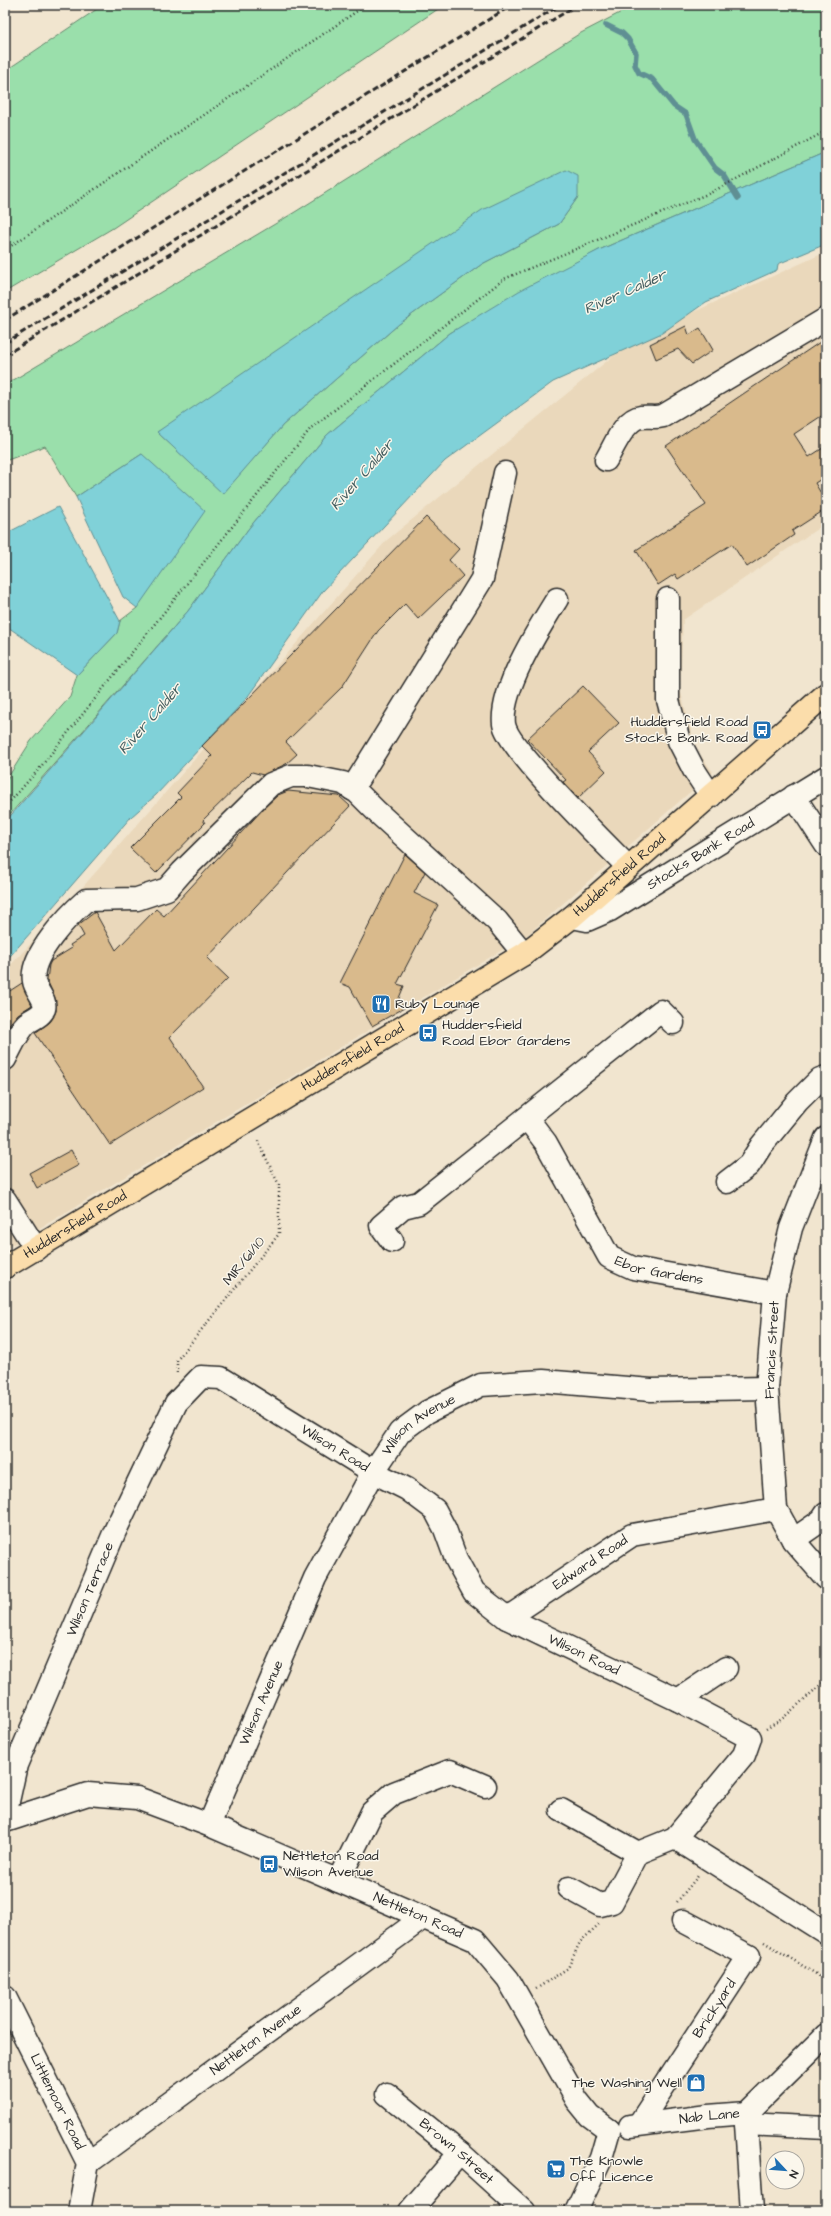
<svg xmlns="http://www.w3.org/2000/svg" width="831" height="2216" font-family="'Architects Daughter',sans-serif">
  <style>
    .built { fill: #ead8bb }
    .green { fill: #9adfab; stroke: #62856b; fill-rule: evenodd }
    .water { fill: #80d1d8; stroke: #5e8f93 }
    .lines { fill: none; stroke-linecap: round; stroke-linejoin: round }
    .stream { stroke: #5e8f93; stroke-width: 5.5 }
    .building { fill: #d9ba8c; stroke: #2b2b2b }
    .minor-casing { stroke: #2b2b2b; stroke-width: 25 }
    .highway-casing { stroke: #2b2b2b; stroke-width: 25 }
    .path { stroke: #2b2b2b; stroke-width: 2.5; stroke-dasharray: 1 3; stroke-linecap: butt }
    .minor { stroke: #fbf7ec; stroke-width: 22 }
    .highway { stroke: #fbddab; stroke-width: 22 }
    .rail { stroke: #2b2b2b; stroke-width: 3; stroke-dasharray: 6 3; stroke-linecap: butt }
    .labels { text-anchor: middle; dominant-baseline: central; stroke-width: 3; stroke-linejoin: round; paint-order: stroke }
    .poi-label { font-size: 14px; fill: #2b2b2b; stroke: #fbf7ec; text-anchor: start }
    .street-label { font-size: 14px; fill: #2b2b2b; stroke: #fbf7ec }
    .water-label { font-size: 15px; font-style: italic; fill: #445d5f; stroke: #fbf7ec }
  </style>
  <rect width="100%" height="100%" fill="#f1e5cf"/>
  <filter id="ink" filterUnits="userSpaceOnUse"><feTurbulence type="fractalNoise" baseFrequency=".025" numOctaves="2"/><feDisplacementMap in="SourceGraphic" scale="8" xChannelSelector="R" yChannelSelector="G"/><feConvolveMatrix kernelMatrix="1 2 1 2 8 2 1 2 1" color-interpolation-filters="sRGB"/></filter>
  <g filter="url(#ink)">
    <!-- built -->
    <polygon class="built" points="826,252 826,523 683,620 680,689 696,749 713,772 527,935 5,1249 5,971 66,906 387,540 634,339"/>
    <!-- green -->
    <g class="green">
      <polygon points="103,5 444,5 113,228 5,292 5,71"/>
      <path d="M635 5H826V152L599 250 450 333 327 435 249 528 188 611 5 820V782L31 741 70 697 77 675 117 633 120 621 137 608 142 454 76 497 45 446 5 461V385L295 212 579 34ZM578 197 559 224 482 264 399 324 283 425 223 493 157 432Z"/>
    </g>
    <!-- water -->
    <g class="water">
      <polygon points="826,152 826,244 778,264 777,270 706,302 662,333 553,382 445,461 323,591 246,699 156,795 131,817 5,962 5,822 188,611 249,528 327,435 450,333 519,291 599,250"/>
      <polygon points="566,170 578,176 578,197 559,224 482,264 399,324 283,425 223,494 157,432 482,210"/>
      <polygon points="142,454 205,511 137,608 123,597 76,497"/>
      <polygon points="58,507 120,621 117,633 77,675 5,625 5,534"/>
    </g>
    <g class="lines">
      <!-- stream -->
      <polyline class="stream" points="606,25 622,33 628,39 636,53 635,65 639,73 652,79 674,106 686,114 695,139 715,168 724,175 738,198"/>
    </g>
    <!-- building -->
    <g class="building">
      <polygon points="686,326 689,335 700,328 713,350 692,364 678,349 656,359 650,344"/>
      <polygon points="826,338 826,413 794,434 809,457 826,446 826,476 815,483 826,502 826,509 792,531 794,535 747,567 732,544 678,579 675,574 658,585 636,550 706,505 666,446"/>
      <polygon points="426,517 459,549 449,560 463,576 418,619 405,604 378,631 342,687 286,742 297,754 286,764 263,775 252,772 203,820 205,823 156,873 130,848 181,797 177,793 212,756 202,746"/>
      <polygon points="583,686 619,723 588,752 606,771 578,798 563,782 566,780 527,739"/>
      <polygon points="288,791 339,796 350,806 207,958 228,978 170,1037 203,1087 110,1145 35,1033 50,1022 56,1011 55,998 47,980 49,965 51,961 72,948 70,945 84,936 78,925 95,912 116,950 156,909 164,916 265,807 278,795"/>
      <polygon points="405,854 425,872 414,893 438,905 397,984 404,986 399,998 404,1008 372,1026 350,987 340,983"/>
      <polygon points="22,983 32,1005 18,1014 5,1029 5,994"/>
      <polygon points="71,1150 79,1165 37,1188 29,1173"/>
    </g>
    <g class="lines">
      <defs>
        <g id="minor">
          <path d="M606 460C614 447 624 419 641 417 649 416 655 418 663 416L826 319"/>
          <path d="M557 599C539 628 500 689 504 724 507 748 606 844 628 867"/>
          <polyline points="668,599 668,700 679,741 694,770 711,796"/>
          <polyline points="352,789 482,579 505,473"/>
          <polyline points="794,796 826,845"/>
          <path id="s1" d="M572 917 587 920 610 910 826 777"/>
          <path d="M5 1059C11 1048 17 1033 26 1024 31 1019 41 1017 44 1009 47 1000 35 990 34 981 29 956 69 915 86 900L137 899 167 889 182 872 271 784 291 776H308L343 783 357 792 377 812 497 921 524 954"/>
          <path id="s2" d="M527 1118 546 1143 609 1257 633 1268 775 1293"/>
          <polyline points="826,1138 791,1228 775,1293 767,1388 776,1509 793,1540 826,1578"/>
          <polyline points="727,1182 749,1165 761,1146 797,1102 820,1079 826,1077"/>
          <polyline points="5,1200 36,1249"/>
          <polyline points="392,1241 381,1226 403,1207 419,1203 661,1011 673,1023"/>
          <polyline points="793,1540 822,1520 826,1514"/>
          <path id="s3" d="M507 1618 632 1535 776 1509"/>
          <polyline points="678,1700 726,1668"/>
          <polyline points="561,1810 638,1853 675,1838"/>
          <path id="s4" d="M5 1815 16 1765 115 1531 176 1403 201 1377 221 1378 373 1472 407 1489 435 1510 445 1529 456 1559 474 1592 507 1618 678 1700 750 1738 744 1755 675 1838 826 1933"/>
          <path id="s5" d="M5 1821 88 1794 137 1798 209 1825 475 1940 508 1979 577 2100 590 2116 609 2130"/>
          <path id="s6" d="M209 1825 315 1578 373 1472 400 1432 427 1412 481 1385 543 1381 651 1390 767 1388"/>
          <polyline points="338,1881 372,1812 394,1793 450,1771 485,1786"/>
          <polyline points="569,1888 600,1905 612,1902 638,1853"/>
          <path id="s7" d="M5 1997 88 2163 79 2211"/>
          <path id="s8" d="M387 2094 460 2153 524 2211"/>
          <polyline points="747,2113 746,2124 752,2211"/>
          <path id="s9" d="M639 2124 749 1956 683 1921"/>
          <polyline points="746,2124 826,2128"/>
          <path id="s10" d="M630 2126 708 2116 747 2113 826 2035"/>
          <path id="s11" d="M88 2163 424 1917"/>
          <polyline points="410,2211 460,2153"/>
          <polyline points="576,2211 601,2158 609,2130"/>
        </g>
        <g id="highway">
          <path id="s12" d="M5 1267 524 954 572 917 826 694"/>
        </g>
      </defs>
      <!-- minor casing -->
      <use href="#minor" class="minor-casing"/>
      <!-- highway casing -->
      <use href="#highway" class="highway-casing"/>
      <!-- path -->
      <g class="path">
        <polyline points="5,250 366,5"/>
        <polyline points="5,807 39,769 311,428 504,279 712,192 826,131"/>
        <polyline points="177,1373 177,1360 279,1234 279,1185 257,1139"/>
        <polyline points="766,1729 782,1719 826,1680"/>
        <polyline points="677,1902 698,1876"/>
        <polyline points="764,1942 826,1980"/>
        <polyline points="536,1989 568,1968 580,1942 599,1924"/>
      </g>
      <!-- minor -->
      <use href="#minor" class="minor"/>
      <!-- highway -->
      <use href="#highway" class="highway"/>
      <!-- rail -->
      <g class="rail">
        <polyline points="5,320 512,5"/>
        <polyline points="5,343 560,5"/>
        <polyline points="5,355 577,5"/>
      </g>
    </g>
  </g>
  <!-- icons -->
  <defs>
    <symbol id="bus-square" viewBox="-11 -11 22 22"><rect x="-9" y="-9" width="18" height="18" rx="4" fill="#1f6fb2" stroke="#fbf7ec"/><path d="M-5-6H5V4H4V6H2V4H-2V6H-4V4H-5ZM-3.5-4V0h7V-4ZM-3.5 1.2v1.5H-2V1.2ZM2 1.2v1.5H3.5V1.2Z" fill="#fff"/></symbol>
    <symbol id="restaurant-square" viewBox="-11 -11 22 22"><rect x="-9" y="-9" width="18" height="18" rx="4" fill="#1f6fb2" stroke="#fbf7ec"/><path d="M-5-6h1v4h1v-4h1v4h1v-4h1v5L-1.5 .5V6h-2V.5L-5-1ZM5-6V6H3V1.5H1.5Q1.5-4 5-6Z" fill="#fff"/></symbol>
    <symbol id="shop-square" viewBox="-11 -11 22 22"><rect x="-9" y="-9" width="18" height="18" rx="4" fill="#1f6fb2" stroke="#fbf7ec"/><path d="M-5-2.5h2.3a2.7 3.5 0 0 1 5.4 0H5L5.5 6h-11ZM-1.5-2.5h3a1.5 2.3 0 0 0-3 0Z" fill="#fff"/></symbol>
    <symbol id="supermarket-square" viewBox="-11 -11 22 22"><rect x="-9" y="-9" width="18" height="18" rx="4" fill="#1f6fb2" stroke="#fbf7ec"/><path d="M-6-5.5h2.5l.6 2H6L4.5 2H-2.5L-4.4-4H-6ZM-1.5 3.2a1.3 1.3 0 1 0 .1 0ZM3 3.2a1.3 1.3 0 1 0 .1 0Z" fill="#fff"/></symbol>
  </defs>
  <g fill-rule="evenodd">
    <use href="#bus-square" x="751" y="719" width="22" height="22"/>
    <use href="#restaurant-square" x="370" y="993" width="22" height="22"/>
    <use href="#bus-square" x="417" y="1022" width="22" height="22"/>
    <use href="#bus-square" x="258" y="1853" width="22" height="22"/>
    <use href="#shop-square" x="685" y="2072" width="22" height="22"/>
    <use href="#supermarket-square" x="545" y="2158" width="22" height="22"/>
  </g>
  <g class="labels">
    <!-- poi labels -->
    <g class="poi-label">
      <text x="748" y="722" text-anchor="end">Huddersfield Road<tspan x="748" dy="16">Stocks Bank Road</tspan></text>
      <text x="395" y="1004">Ruby Lounge</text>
      <text x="442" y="1025">Huddersfield<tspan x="442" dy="16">Road Ebor Gardens</tspan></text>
      <text x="283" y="1856">Nettleton Road<tspan x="283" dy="16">Wilson Avenue</tspan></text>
      <text x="682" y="2083" text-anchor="end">The Washing Well</text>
      <text x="570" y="2161">The Knowle<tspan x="570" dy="16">Off Licence</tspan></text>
    </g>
    <!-- street labels -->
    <g class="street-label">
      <text stroke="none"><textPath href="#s1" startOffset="147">Stocks Bank Road</textPath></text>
      <text stroke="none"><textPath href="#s12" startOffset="730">Huddersfield Road</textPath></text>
      <text stroke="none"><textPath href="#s12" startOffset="406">Huddersfield Road</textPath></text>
      <text stroke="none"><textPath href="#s12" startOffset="82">Huddersfield Road</textPath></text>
      <text transform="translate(244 1261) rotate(-51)">MIR/61/10</text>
      <text stroke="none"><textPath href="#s2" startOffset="214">Ebor Gardens</textPath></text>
      <text transform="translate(772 1350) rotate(-87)">Francis Street</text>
      <text stroke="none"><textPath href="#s6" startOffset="457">Wilson Avenue</textPath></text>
      <text stroke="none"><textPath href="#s4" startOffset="637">Wilson Road</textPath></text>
      <text stroke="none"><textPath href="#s3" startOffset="100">Edward Road</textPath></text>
      <text stroke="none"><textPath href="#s4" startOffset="242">Wilson Terrace</textPath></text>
      <text stroke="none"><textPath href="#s4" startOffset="973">Wilson Road</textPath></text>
      <text stroke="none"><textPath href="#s6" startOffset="133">Wilson Avenue</textPath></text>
      <text stroke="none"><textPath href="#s5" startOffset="441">Nettleton Road</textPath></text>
      <text stroke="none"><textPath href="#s9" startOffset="138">Brickyard</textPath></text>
      <text stroke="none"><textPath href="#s11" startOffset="208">Nettleton Avenue</textPath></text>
      <text stroke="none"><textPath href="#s7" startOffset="117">Littlemoor Road</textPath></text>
      <text stroke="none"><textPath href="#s10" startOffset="80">Nab Lane</textPath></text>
      <text stroke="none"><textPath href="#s8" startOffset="90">Brown Street</textPath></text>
    </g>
    <!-- water labels -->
    <g class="water-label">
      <text transform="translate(625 292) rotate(-24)">River Calder</text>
      <text transform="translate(362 475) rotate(-49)">River Calder</text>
      <text transform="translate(150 719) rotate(-49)">River Calder</text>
    </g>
  </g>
  <!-- margin -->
  <rect width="831" height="2216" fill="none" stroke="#fbf7ec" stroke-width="20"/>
  <rect x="10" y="10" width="811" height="2196" fill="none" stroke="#2b2b2b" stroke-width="1.5" filter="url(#ink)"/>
  <!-- north arrow -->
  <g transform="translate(785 2170) rotate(116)"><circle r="19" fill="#fbf7ec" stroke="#a8a59f"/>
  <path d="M0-3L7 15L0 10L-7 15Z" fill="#1f6fb2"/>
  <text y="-6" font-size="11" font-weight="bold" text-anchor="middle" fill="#2b2b2b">N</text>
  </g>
</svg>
